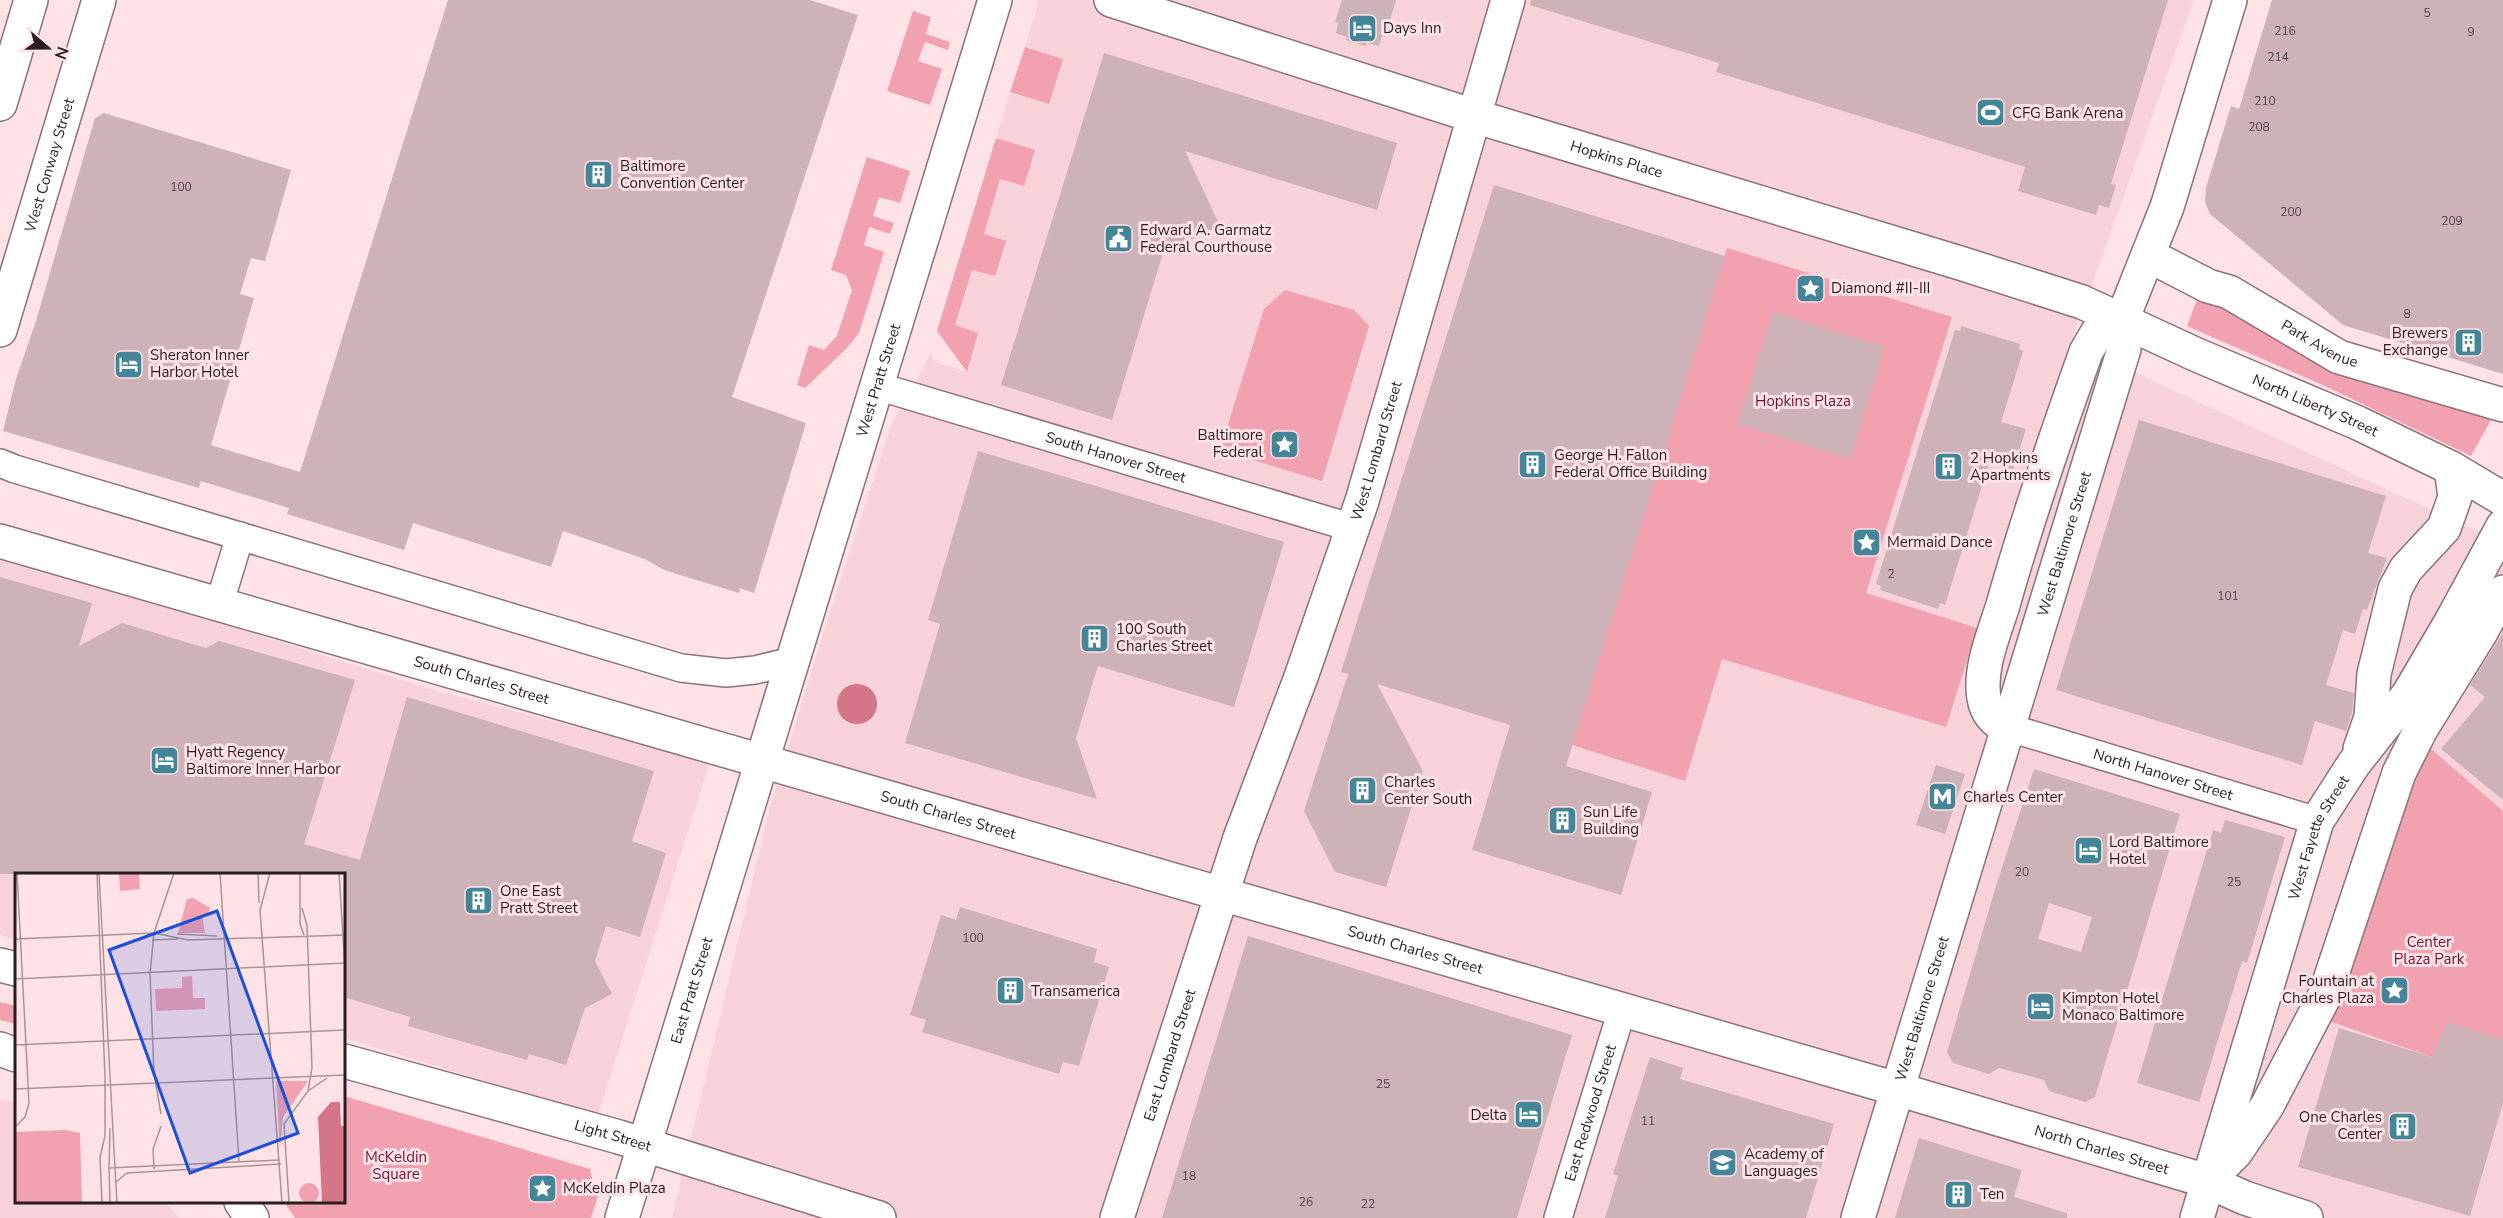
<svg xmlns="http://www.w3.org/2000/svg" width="2503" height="1218" font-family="'Nunito Sans',sans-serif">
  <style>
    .built { fill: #f7d2d8 }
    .green { fill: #f2a1b0 }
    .water { fill: #d6748a }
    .building { fill: #cdb3b7; fill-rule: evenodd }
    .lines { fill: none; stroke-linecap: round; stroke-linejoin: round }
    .minor-casing { stroke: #8b7276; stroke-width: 30 }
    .tertiary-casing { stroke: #8b7276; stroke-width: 36 }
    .secondary-casing { stroke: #8b7276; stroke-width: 36 }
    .primary-casing { stroke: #8b7276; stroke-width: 36 }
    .minor { stroke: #fff; stroke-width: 27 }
    .tertiary { stroke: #fff; stroke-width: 33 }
    .secondary { stroke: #fff; stroke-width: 33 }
    .primary { stroke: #fff; stroke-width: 33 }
    .labels { text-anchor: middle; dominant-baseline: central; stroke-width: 6; stroke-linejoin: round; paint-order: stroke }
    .number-label { font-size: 12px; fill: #514346 }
    .poi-label { font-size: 15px; fill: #281e20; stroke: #fee2e6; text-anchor: start }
    .street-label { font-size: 15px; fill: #281e20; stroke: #fee2e6 }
    .park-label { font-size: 15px; fill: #6e1532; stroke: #fee2e6 }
    .inset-road { fill: none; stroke: #a89497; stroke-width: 1.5 }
    .view { fill: #1d4ed8; fill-opacity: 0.15; stroke: #1d4ed8; stroke-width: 3 }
    .inset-edge { fill: none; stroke: #281e20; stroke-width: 3 }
  </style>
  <rect width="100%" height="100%" fill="#fee2e6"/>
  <!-- built -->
  <g class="built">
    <polygon points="1039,0 2194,0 2071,343 2503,543 2503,1218 672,1218 769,811 821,640 892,423 930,355 935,362 967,372 955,326 972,269 994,276 984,235 1000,178 1024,186 1035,151 996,138 1010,92 1049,104 1063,59 1025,47"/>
    <polygon points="0,555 444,693 710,762 598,1115 344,1038 344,874 16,874 16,940 0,935"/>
    <polygon points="0,1100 16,1103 16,1202 165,1202 179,1218 0,1218"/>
  </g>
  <!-- green -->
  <g class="green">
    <polygon points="913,11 931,17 926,34 950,42 948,50 925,42 918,61 942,69 930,105 887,91"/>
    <polygon points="1025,47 1063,59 1049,104 1010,92"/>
    <polygon points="996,138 1035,150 1024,186 1000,179 984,234 1006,241 995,276 972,270 955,325 978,333 967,372 937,331"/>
    <polygon points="867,157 910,171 900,203 879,197 873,216 894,223 890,234 869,227 864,245 884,252 859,333 846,349 805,388 797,385 809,345 824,350 837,336 852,290 846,275 831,270"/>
    <polygon points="1727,248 1952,317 1866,593 1977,628 1946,727 1722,659 1685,781 1572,745"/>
    <polygon points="1285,290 1354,310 1369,326 1322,481 1220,450 1264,309"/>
    <polygon points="2200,292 2349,376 2491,420 2471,456 2325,386 2187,326"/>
    <polygon points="2424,743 2503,811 2503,1041 2432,1057 2326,1020"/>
    <polygon points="0,1002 16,1006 16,1024 0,1020"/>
    <polygon points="344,1096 590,1169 594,1187 600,1190 591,1218 295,1218 284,1202 344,1202"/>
  </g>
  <!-- water -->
  <circle class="water" cx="857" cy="704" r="20"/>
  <!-- building -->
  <g class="building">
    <polygon points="448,0 810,0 858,15 732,397 806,423 754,593 740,588 739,593 664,570 645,559 563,531 551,567 413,523 404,550 287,514 289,508 201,481 199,488 3,431 16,379 36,321 95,118 104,113 291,170 265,261 251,258 240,294 254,298 211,445 300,472"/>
    <polygon points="1342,0 1396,0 1385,37 1382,36 1379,46 1367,43 1366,46 1346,40 1347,37 1336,33 1338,23 1335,22"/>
    <polygon points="1531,0 2168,0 2111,184 2116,185 2109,208 2099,205 2096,215 2018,191 2025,167 1716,72 1719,63 1530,5"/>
    <polygon points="2272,0 2503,0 2503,374 2343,325 2210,214 2205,202 2206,188 2231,106 2239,109"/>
    <polygon points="1104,53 1397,143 1377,210 1185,151 1220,226 1163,253 1112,420 1001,385"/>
    <polygon points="1494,185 1725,256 1566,766 1652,792 1621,895 1472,850 1510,725 1377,684 1423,771 1386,887 1335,872 1304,811 1348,674 1341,672"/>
    <polygon points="1773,312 1885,347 1850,459 1738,424"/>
    <polygon points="1961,326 2020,344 2019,349 2023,351 2001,422 2026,429 2013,470 1989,463 1945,605 1940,603 1938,609 1880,590 1881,586 1876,584 1955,330 1960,331"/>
    <polygon points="2139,420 2386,496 2368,553 2387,558 2367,610 2363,609 2355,634 2343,630 2326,685 2354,693 2352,713 2346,731 2315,721 2302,765 2056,690"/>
    <polygon points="978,451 1284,542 1234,707 1098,666 1076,738 1097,799 905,743 940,624 928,620"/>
    <polygon points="0,577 92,603 79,646 122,623 206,648 219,641 355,680 304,844 329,851 360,860 407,697 654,771 632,841 666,853 640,937 606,926 595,961 612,994 585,1008 566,1065 529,1054 527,1060 408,1026 410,1017 344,997 344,874 0,874"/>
    <polygon points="2503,633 2503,800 2441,749 2485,697 2470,685"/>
    <polygon points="1936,765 1965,774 1945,834 1916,825"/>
    <path d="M2034 769 2180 814 2095 1097 2085 1102 2049 1091 2044 1080 1999 1068 1989 1074 1953 1063 1947 1052 1996 886ZM2049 903 2092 917 2081 952 2038 939Z"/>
    <polygon points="2225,820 2285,837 2247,963 2242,961 2199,1102 2137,1083 2213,830 2221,833"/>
    <polygon points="960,907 1097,949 1094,962 1109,967 1079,1066 1063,1062 1059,1074 922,1032 926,1020 910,1015 941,915 956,920"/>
    <polygon points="1248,936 1572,1035 1517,1218 1162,1218"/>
    <polygon points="2447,1022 2503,1039 2503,1103 2470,1216 2298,1167 2339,1028 2432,1057"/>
    <polygon points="1650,1057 1683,1068 1680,1079 1834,1124 1806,1218 1605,1218 1618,1176 1613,1174"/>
    <polygon points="1919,1138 2022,1170 2014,1197 2067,1213 2067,1218 1895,1218"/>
  </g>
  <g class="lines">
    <defs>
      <g id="minor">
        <path id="s1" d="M877 386 1353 528"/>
        <polyline points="0,463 15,469 681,668 726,673 755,670 792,661"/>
        <polyline points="219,605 240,536"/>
        <path id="s2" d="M2010 728 2317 821"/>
        <path id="s3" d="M1558 1218 1622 1010"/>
      </g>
      <g id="tertiary">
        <path id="s4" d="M2148 255 2208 286 2229 292 2339 357 2503 405"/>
      </g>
      <g id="secondary">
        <path id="s5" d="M1111 0 1474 116 1960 263 2082 302 2197 355 2358 423 2451 468 2503 499"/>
        <path id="s6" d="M0 541 1897 1089 2207 1181 2245 1198 2306 1218"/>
        <path d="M2010 728C1998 724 1989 716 1985 703 1977 672 1994 634 2003 605 2027 519 2056 436 2086 352L2097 333 2122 320"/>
        <polyline points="2360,749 2371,717 2374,674 2395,589 2406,569 2444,528 2455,497 2451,468"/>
        <polyline points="2217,1171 2236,1152 2267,1106 2325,995 2399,773 2421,729 2481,632 2503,592"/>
        <path id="s7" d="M1858 1218 2124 349 2122 320 2167 207 2230 0"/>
        <path id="s8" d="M2197 1218 2317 821 2353 765 2408 695 2451 622 2503 526"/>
      </g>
      <g id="primary">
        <polyline points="0,104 31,0"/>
        <path id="s9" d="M0 330 99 0"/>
        <polyline points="0,965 16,969"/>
        <polyline points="0,1049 16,1055"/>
        <path id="s10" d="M344 1061 619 1137 879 1218"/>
        <polyline points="241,1202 252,1218"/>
        <path id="s11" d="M622 1218 995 0"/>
        <path id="s12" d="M1117 1218 1240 838 1301 677 1362 501 1508 0"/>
      </g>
    </defs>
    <!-- minor casing -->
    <use href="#minor" class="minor-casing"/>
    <!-- tertiary casing -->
    <use href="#tertiary" class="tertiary-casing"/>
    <!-- secondary casing -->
    <use href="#secondary" class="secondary-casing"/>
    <!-- primary casing -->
    <use href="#primary" class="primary-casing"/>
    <!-- minor -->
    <use href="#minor" class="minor"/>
    <!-- tertiary -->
    <use href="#tertiary" class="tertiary"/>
    <!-- secondary -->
    <use href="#secondary" class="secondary"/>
    <!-- primary -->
    <use href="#primary" class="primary"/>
  </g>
  <!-- icons -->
  <defs>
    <symbol id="hotel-square" viewBox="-11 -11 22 22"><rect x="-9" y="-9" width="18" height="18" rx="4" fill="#448697" stroke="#fee2e6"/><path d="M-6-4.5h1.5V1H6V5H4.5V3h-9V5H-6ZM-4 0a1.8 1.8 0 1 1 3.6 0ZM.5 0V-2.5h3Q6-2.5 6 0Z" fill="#fff"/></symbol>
    <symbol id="stadium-square" viewBox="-11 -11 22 22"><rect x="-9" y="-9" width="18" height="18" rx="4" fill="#448697" stroke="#fee2e6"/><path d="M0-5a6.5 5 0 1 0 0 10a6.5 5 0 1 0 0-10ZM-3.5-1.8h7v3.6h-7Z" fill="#fff"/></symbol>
    <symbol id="building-square" viewBox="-11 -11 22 22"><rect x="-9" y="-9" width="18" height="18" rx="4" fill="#448697" stroke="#fee2e6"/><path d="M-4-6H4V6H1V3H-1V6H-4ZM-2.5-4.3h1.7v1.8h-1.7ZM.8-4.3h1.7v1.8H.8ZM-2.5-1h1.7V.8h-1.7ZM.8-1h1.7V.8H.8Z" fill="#fff"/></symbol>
    <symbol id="civic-square" viewBox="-11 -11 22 22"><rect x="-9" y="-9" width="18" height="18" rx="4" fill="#448697" stroke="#fee2e6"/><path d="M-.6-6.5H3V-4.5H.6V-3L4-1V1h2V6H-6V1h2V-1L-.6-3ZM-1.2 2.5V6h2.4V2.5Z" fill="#fff"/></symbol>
    <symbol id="sight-square" viewBox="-11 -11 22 22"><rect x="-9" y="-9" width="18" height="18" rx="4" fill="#448697" stroke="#fee2e6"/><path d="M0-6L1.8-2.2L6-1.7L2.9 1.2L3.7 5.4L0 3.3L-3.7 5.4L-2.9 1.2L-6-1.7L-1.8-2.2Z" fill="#fff"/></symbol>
    <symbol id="metro-square" viewBox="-11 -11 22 22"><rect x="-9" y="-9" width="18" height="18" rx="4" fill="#448697" stroke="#fee2e6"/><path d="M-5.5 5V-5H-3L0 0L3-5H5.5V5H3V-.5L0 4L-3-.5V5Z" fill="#fff"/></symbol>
    <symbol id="school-square" viewBox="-11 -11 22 22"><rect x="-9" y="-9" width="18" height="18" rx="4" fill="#448697" stroke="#fee2e6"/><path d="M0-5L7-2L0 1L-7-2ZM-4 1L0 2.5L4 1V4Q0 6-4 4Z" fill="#fff"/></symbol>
  </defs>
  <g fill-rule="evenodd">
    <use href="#hotel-square" x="1346" y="12" width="33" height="33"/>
    <use href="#stadium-square" x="1974" y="96" width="33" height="33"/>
    <use href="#building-square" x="582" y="158" width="33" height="33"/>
    <use href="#civic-square" x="1102" y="222" width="33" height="33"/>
    <use href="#sight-square" x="1794" y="272" width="33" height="33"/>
    <use href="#building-square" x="2452" y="326" width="33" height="33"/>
    <use href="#hotel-square" x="112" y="348" width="33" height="33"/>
    <use href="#sight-square" x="1268" y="428" width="33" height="33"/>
    <use href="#building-square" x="1516" y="448" width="33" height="33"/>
    <use href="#building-square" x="1932" y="450" width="33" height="33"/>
    <use href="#sight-square" x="1850" y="526" width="33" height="33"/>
    <use href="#building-square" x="1078" y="622" width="33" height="33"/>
    <use href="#hotel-square" x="148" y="744" width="33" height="33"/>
    <use href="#building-square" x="1346" y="774" width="33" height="33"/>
    <use href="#metro-square" x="1926" y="780" width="33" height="33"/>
    <use href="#building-square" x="1546" y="804" width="33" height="33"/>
    <use href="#hotel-square" x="2072" y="834" width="33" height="33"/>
    <use href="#building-square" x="462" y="884" width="33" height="33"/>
    <use href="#sight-square" x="2378" y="974" width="33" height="33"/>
    <use href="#building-square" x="994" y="974" width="33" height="33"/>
    <use href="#hotel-square" x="2024" y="990" width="33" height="33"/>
    <use href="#hotel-square" x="1512" y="1098" width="33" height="33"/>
    <use href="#building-square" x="2386" y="1110" width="33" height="33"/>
    <use href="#school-square" x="1706" y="1146" width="33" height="33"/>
    <use href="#sight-square" x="526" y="1172" width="33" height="33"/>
    <use href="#building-square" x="1942" y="1178" width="33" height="33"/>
  </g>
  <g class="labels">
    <!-- number labels -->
    <g class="number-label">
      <text x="2427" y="13">5</text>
      <text x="2285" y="31">216</text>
      <text x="2471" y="32">9</text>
      <text x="2278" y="57">214</text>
      <text x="2265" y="101">210</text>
      <text x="2259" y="127">208</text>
      <text x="181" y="187">100</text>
      <text x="2291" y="212">200</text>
      <text x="2452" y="221">209</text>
      <text x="2407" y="314">8</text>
      <text x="1891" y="574">2</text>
      <text x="2228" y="596">101</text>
      <text x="2022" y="872">20</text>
      <text x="2234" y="882">25</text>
      <text x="973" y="938">100</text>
      <text x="1383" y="1084">25</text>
      <text x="1648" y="1121">11</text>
      <text x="1189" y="1176">18</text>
      <text x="1306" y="1202">26</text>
      <text x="1368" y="1204">22</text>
    </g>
    <!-- poi labels -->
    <g class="poi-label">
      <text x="1383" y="28">Days Inn</text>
      <text x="2012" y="113">CFG Bank Arena</text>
      <text x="620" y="166">Baltimore<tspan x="620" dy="17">Convention Center</tspan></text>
      <text x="1140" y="230">Edward A. Garmatz<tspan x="1140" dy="17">Federal Courthouse</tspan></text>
      <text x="1831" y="288">Diamond #II-III</text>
      <text x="2448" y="333" text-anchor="end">Brewers<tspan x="2448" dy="17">Exchange</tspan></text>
      <text x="150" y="355">Sheraton Inner<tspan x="150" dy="17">Harbor Hotel</tspan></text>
      <text x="1263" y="435" text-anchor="end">Baltimore<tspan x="1263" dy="17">Federal</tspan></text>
      <text x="1554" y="455">George H. Fallon<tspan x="1554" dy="17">Federal Office Building</tspan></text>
      <text x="1970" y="458">2 Hopkins<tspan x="1970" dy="17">Apartments</tspan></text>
      <text x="1887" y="542">Mermaid Dance</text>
      <text x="1116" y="629">100 South<tspan x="1116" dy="17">Charles Street</tspan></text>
      <text x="186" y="752">Hyatt Regency<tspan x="186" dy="17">Baltimore Inner Harbor</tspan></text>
      <text x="1384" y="782">Charles<tspan x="1384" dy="17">Center South</tspan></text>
      <text x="1963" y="797">Charles Center</text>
      <text x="1583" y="812">Sun Life<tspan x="1583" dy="17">Building</tspan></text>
      <text x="2109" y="842">Lord Baltimore<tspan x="2109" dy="17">Hotel</tspan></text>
      <text x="500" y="891">One East<tspan x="500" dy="17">Pratt Street</tspan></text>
      <text x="2374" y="981" text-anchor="end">Fountain at<tspan x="2374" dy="17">Charles Plaza</tspan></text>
      <text x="1031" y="991">Transamerica</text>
      <text x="2062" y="998">Kimpton Hotel<tspan x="2062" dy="17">Monaco Baltimore</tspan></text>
      <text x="1507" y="1115" text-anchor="end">Delta</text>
      <text x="2382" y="1117" text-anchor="end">One Charles<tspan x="2382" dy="17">Center</tspan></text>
      <text x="1744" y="1154">Academy of<tspan x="1744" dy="17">Languages</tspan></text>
      <text x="563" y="1188">McKeldin Plaza</text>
      <text x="1980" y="1194">Ten</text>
    </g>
    <!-- street labels -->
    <g class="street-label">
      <text stroke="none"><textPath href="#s5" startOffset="530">Hopkins Place</textPath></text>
      <text stroke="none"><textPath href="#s9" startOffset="172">West Conway Street</textPath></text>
      <text stroke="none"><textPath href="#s4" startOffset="194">Park Avenue</textPath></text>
      <text stroke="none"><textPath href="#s11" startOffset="876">West Pratt Street</textPath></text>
      <text stroke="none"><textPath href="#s5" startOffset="1272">North Liberty Street</textPath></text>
      <text stroke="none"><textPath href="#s12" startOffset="810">West Lombard Street</textPath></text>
      <text stroke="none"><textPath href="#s1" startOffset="249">South Hanover Street</textPath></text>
      <text stroke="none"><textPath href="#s7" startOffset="705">West Baltimore Street</textPath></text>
      <text stroke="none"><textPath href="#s6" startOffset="501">South Charles Street</textPath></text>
      <text stroke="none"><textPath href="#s2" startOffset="160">North Hanover Street</textPath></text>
      <text stroke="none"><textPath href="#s6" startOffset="987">South Charles Street</textPath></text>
      <text stroke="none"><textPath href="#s8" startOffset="400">West Fayette Street</textPath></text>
      <text stroke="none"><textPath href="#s6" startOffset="1473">South Charles Street</textPath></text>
      <text stroke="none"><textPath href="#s11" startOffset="238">East Pratt Street</textPath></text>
      <text stroke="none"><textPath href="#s7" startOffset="219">West Baltimore Street</textPath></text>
      <text stroke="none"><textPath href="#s12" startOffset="171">East Lombard Street</textPath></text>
      <text stroke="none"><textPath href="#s3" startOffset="110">East Redwood Street</textPath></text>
      <text stroke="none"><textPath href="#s10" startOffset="279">Light Street</textPath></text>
      <text stroke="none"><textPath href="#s6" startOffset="2188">North Charles Street</textPath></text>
    </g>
    <!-- park labels -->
    <g class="park-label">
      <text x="1803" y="401">Hopkins Plaza</text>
      <text x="2429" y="942">Center<tspan x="2429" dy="17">Plaza Park</tspan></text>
      <text x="396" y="1157">McKeldin<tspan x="396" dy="17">Square</tspan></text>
    </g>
  </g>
  <!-- overview -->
  <g transform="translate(15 873)">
    <rect width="330" height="330" fill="#fee2e6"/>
    <path d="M104 0H124L125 16 105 18ZM178 25 195 35 193 42 187 43 190 60H163L172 26ZM177 103 178 125H190V136L141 138 140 116 167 115V104ZM261 208H293L268 244 265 276ZM50 257 65 260 67 330H0V259ZM284 320a10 10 0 1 1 20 0a10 10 0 1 1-20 0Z" fill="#f2a1b0"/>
    <path d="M316 229H325L326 253H330V330H307L303 244Z" fill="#d6748a"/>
    <path class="inset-road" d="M82 0 90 205V263L85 284 87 330M84 0 100 295M205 0 224 288M243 0 244 30M255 0 245 37 267 330M285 0V51L289 62M324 0 330 95M162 61 202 63M0 66 139 60 173 67 330 62M137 67 163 66M0 106 330 90M0 172 330 157M0 216 330 202M293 218 312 205M146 241 139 200 135 101 139 60 159 0M0 254 10 244 14 230 2 0M95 255 94 295 265 287M94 295 95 330M100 295 102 330M139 296 138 276 146 253M101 309 112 300 266 291M274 330 269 251 293 218 297 195 292 52 287 35"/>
    <path class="view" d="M202 38 283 260 175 300 94 77Z"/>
    <rect width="330" height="330" class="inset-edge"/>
  </g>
  <!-- north arrow -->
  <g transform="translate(48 48) rotate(110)" stroke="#fee2e6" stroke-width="4.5" paint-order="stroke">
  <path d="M0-4.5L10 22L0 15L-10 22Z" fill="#281e20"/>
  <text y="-9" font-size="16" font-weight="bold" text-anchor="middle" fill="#281e20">N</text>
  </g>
</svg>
